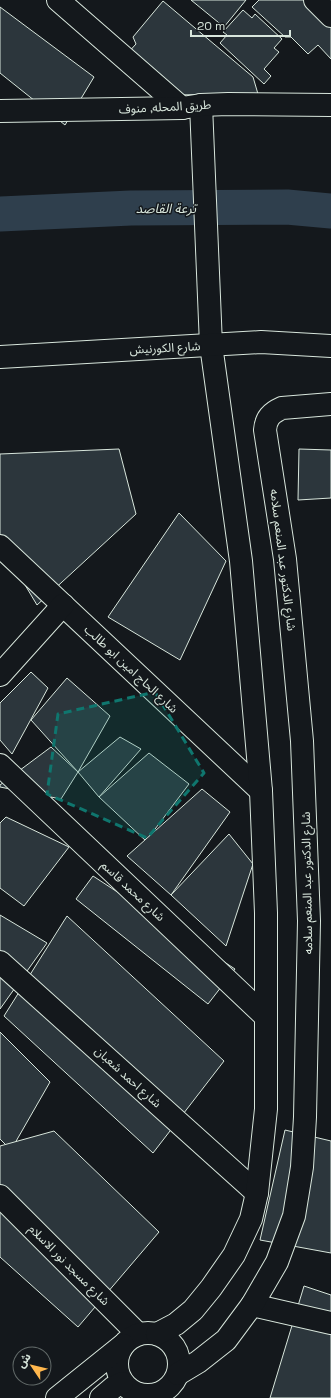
<svg xmlns="http://www.w3.org/2000/svg" width="331" height="1398" font-family="'Space Grotesk','Noto Sans Arabic',sans-serif">
  <style>
    .lines { fill: none; stroke-linecap: round; stroke-linejoin: round }
    .canal { stroke: #2f3f4d; stroke-width: 35 }
    .building { fill: #2c363c; stroke: #d8e6dc }
    .minor-casing { stroke: #d8e6dc; stroke-width: 24 }
    .major-casing { stroke: #d8e6dc; stroke-width: 24 }
    .minor { stroke: #14181c; stroke-width: 22 }
    .major { stroke: #14181c; stroke-width: 22 }
    .marked { fill: #0f766e; fill-opacity: 0.2; stroke: #0f766e; stroke-width: 3; stroke-dasharray: 8 5; stroke-linejoin: round }
    .labels { text-anchor: middle; dominant-baseline: central; stroke-width: 3; stroke-linejoin: round; paint-order: stroke }
    .street-label { font-size: 12px; fill: #d8e6dc; stroke: #14181c }
    .water-label { font-size: 13px; font-style: italic; fill: #d8e6dc; stroke: #14181c }
  </style>
  <rect width="100%" height="100%" fill="#14181c"/>
  <g class="lines">
    <!-- canal -->
    <polyline class="canal" points="0,214 131,208 287,207 331,211"/>
  </g>
  <!-- building -->
  <g class="building">
    <polygon points="191,0 246,0 224,27"/>
    <polygon points="259,0 311,0 331,21 331,59 318,45 308,54 291,37 285,37 252,7"/>
    <polygon points="163,1 253,77 258,94 168,95 125,56 136,44 133,37"/>
    <polygon points="0,7 94,77 65,125 0,73"/>
    <polygon points="243,10 252,18 255,14 282,39 274,48 279,52 264,69 271,76 264,84 220,43 227,35 223,32"/>
    <polygon points="119,449 136,514 37,605 0,543 0,454"/>
    <polygon points="299,449 331,450 331,498 298,500"/>
    <polygon points="179,513 226,561 180,660 108,617"/>
    <polygon points="31,672 48,688 12,754 0,740 0,703"/>
    <polygon points="67,678 110,716 78,772 31,720"/>
    <polygon points="120,737 141,749 99,797 78,772"/>
    <polygon points="51,747 78,772 61,799 0,787 0,785"/>
    <polygon points="149,753 189,784 146,841 99,797"/>
    <polygon points="202,789 230,812 171,895 127,856"/>
    <polygon points="6,817 69,847 24,906 0,888 0,823"/>
    <polygon points="229,834 253,864 226,946 171,895"/>
    <polygon points="93,876 235,969 208,1004 76,899"/>
    <polygon points="0,915 47,943 0,1009"/>
    <polygon points="67,916 224,1061 153,1153 4,1016"/>
    <polygon points="0,1032 50,1082 11,1150 0,1139"/>
    <polygon points="285,1130 331,1141 331,1253 260,1240"/>
    <polygon points="54,1131 159,1232 78,1327 0,1257 0,1146"/>
    <polygon points="304,1286 331,1295 331,1398 270,1398"/>
  </g>
  <g class="lines">
    <defs>
      <g id="minor">
        <polyline points="58,0 182,108"/>
        <polyline points="315,0 331,16"/>
        <polyline points="0,546 261,791"/>
        <polyline points="0,675 63,605"/>
        <polyline points="0,765 266,1017"/>
        <polyline points="0,962 257,1193"/>
        <polyline points="0,1196 138,1334"/>
        <polyline points="252,1305 331,1323"/>
        <circle cx="148" cy="1364" r="31"/>
        <polyline points="157,1334 176,1324 193,1310 211,1288 234,1255 251,1219 257,1193 266,1109 266,913 261,791 241,561 211,345"/>
        <path d="M178 1374 198 1362 226 1340 252 1305 277 1262 294 1216 302 1167 305 1117 309 921 302 741 285 559 265 430C266 418 271 413 282 408L331 404"/>
        <polyline points="57,1398 123,1345"/>
        <polyline points="101,1398 114,1387 122,1383"/>
      </g>
      <g id="major">
        <polyline points="201,105 211,345"/>
        <polyline points="0,111 182,108 201,105 228,104 331,105"/>
        <polyline points="0,357 261,342 331,346"/>
      </g>
    </defs>
    <!-- minor casing -->
    <use href="#minor" class="minor-casing"/>
    <!-- major casing -->
    <use href="#major" class="major-casing"/>
    <!-- minor -->
    <use href="#minor" class="minor"/>
    <!-- major -->
    <use href="#major" class="major"/>
  </g>
  <!-- marked area -->
  <path class="marked" d="M155 692 204 773 147 838 47 794 58 714Z"/>
  <g class="labels">
    <!-- street labels -->
    <g class="street-label">
      <text transform="translate(165 107) rotate(-3)">طريق المحله, منوف</text>
      <text transform="translate(165 348) rotate(-3)">شارع الكورنيش</text>
      <text transform="translate(283 560) rotate(83)">شارع الدكتور عبد المنعم سلامه</text>
      <text transform="translate(131 669) rotate(43)">شارع الحاج امين ابو طالب</text>
      <text transform="translate(307 883) rotate(-91)">شارع الدكتور عبد المنعم سلامه</text>
      <text transform="translate(133 891) rotate(43)">شارع محمد قاسم</text>
      <text transform="translate(128 1077) rotate(42)">شارع احمد شعبان</text>
      <text transform="translate(69 1265) rotate(45)">شارع مسجد نور الاسلام</text>
    </g>
    <!-- water labels -->
    <g class="water-label">
      <text x="166" y="208">ترعة القاصد</text>
    </g>
  </g>
  <!-- north arrow -->
  <g transform="translate(32 1366) rotate(305)"><circle r="19" fill="#14181c" stroke="#626a69"/>
  <path d="M0-3L7 15L0 10L-7 15Z" fill="#ffb74d"/>
  <text y="-6" font-size="11" font-weight="bold" text-anchor="middle" fill="#d8e6dc">ش</text>
  </g>
  <!-- scale -->
  <path d="M191 30v6h99v-6" fill="none" stroke="#d8e6dc" stroke-width="2"/>
  <text x="197" y="30" font-size="12" fill="#d8e6dc" stroke="#14181c" stroke-width="3" paint-order="stroke">20 m</text>
</svg>
